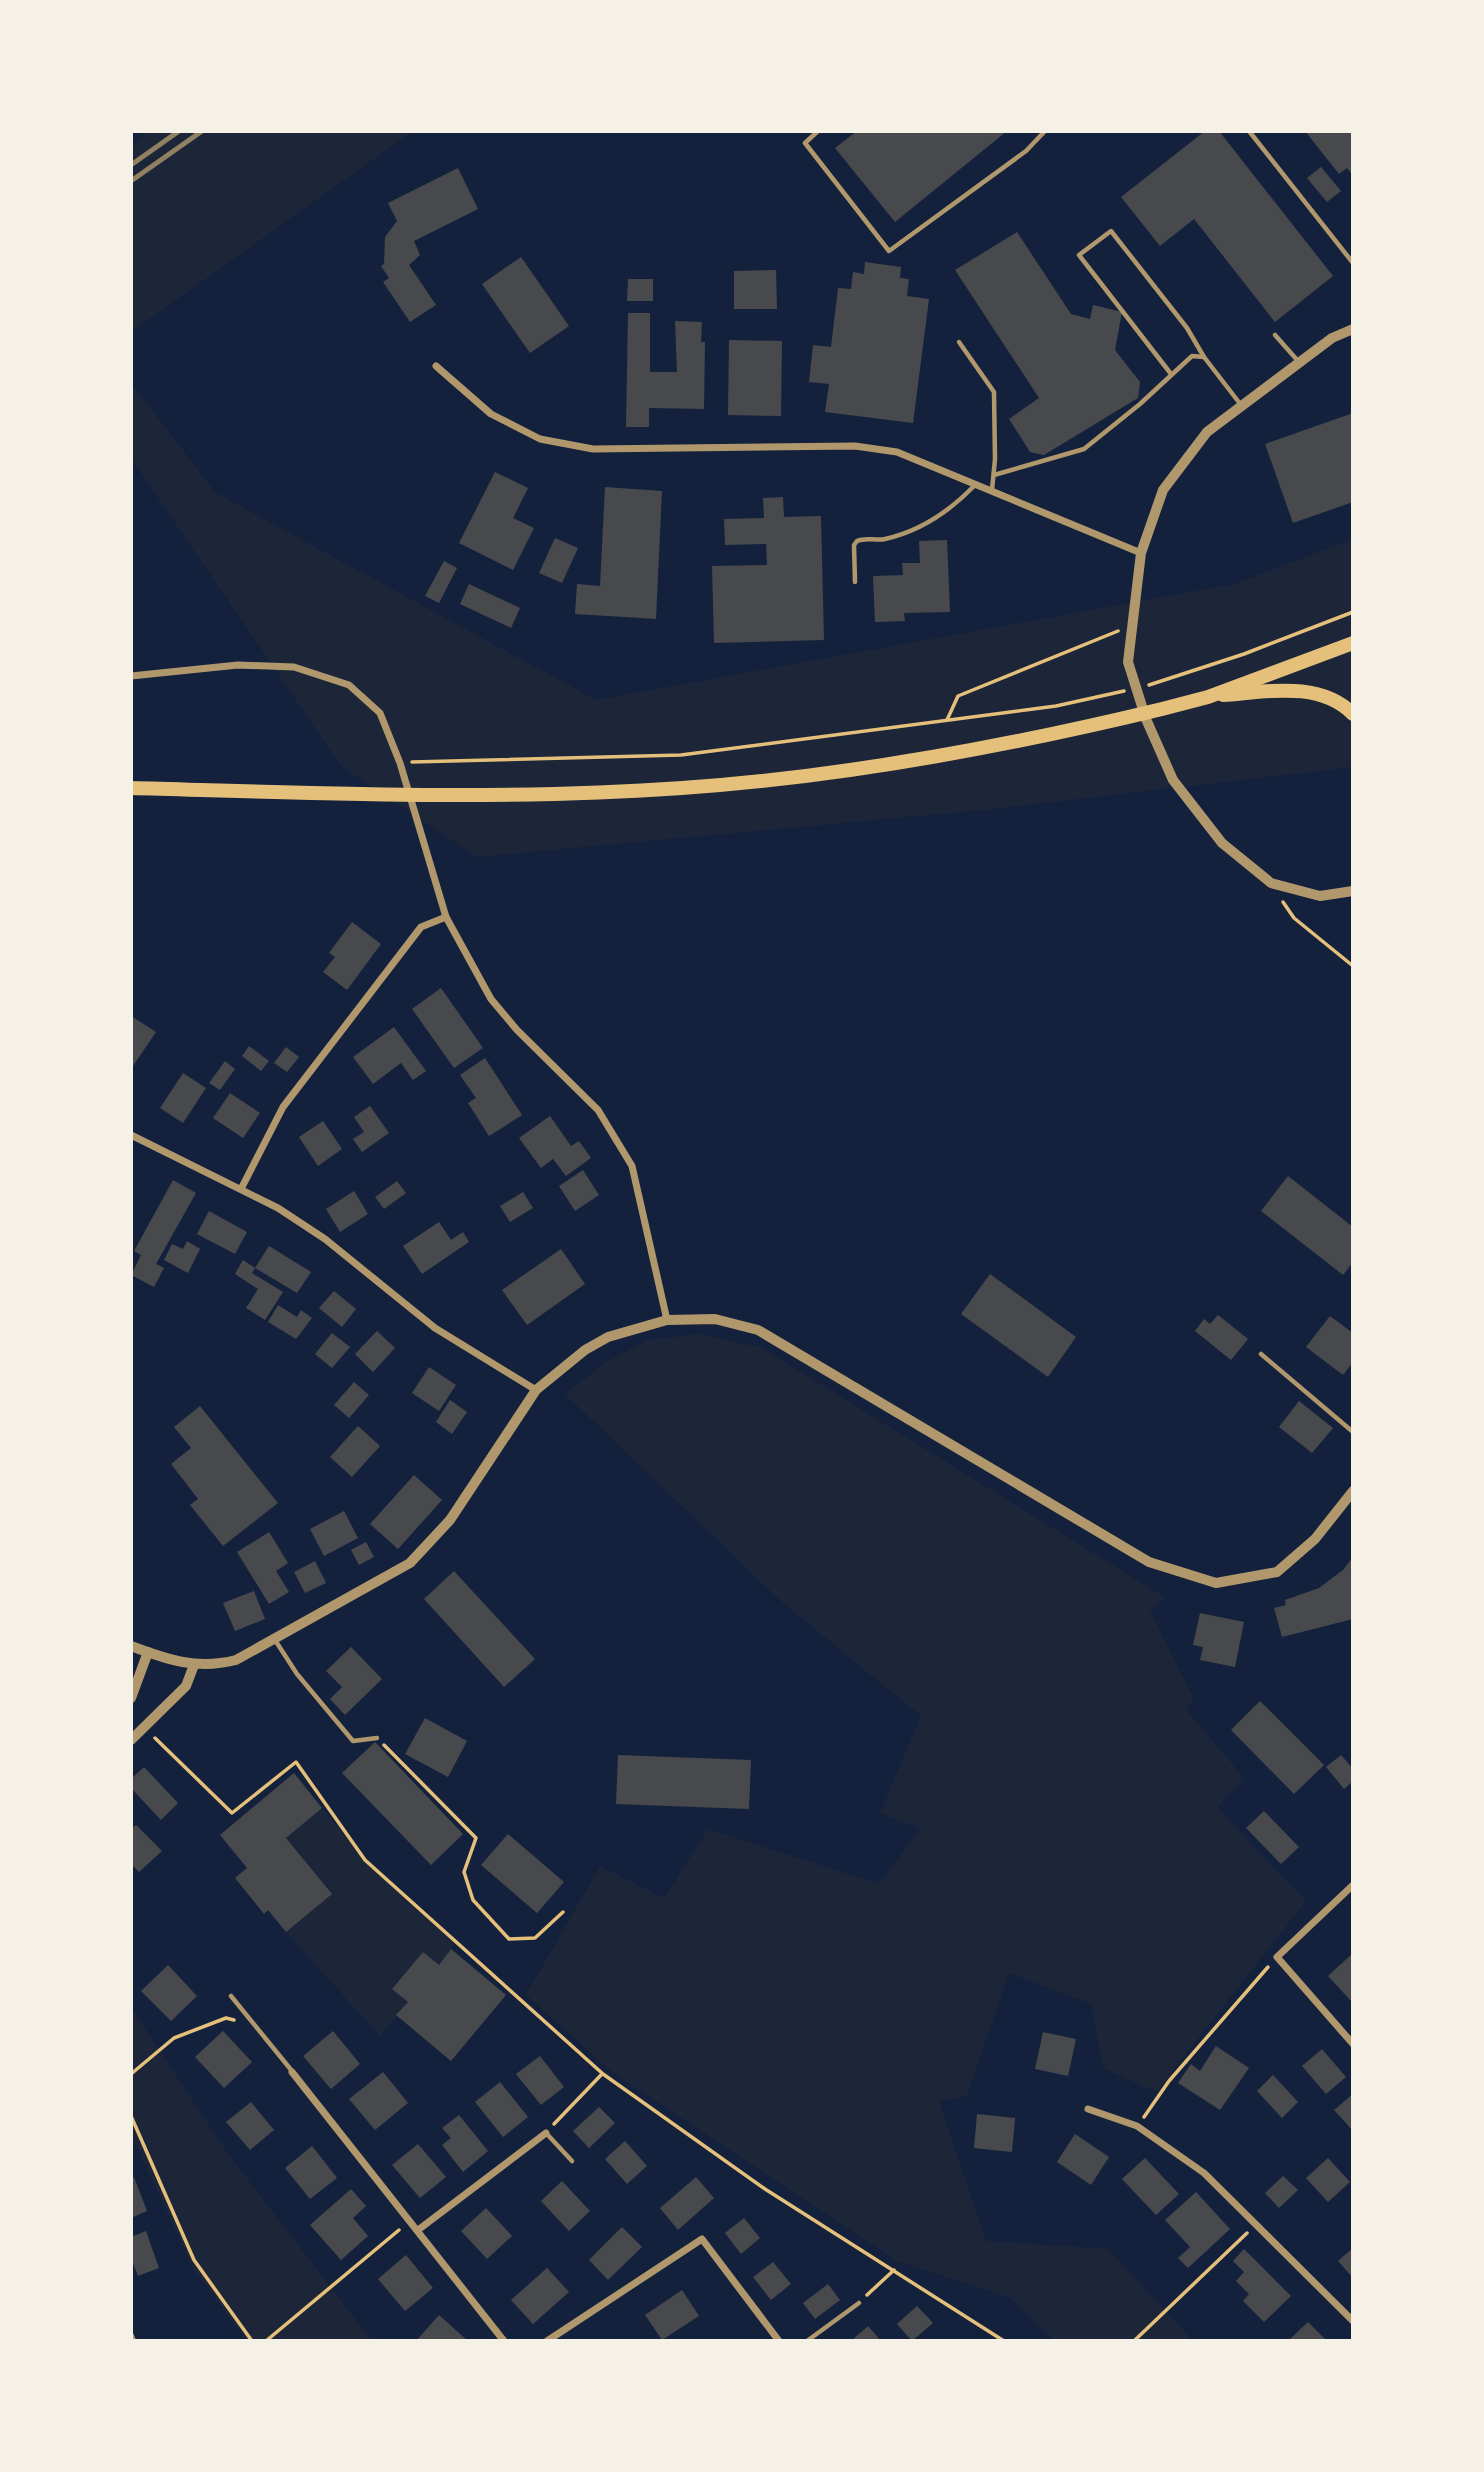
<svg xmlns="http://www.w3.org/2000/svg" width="1484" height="2472" font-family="Barlow,sans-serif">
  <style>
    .green { fill: #1d2539 }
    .building { fill: #48494c }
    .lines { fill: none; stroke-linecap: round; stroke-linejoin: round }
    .path { stroke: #e5c07b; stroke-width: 3.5 }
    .service { stroke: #b1986c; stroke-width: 4.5 }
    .minor { stroke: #b1986c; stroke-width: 7 }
    .tertiary { stroke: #b1986c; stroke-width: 10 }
    .primary { stroke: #e5c07b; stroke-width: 14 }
    .rail { stroke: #918062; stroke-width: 5 }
  </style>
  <rect width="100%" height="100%" fill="#14213d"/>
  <!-- green -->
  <g class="green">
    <polygon points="146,131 413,131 131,332 131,151"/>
    <polygon points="131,383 216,493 596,700 1234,584 1353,539 1353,767 993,809 477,857 341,766 131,458"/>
    <polygon points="699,1334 762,1348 1166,1598 1150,1610 1194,1699 1186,1709 1245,1779 1217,1807 1306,1901 1156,2092 1103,2068 1091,2004 1009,1973 967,2096 939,2101 986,2241 1108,2249 1193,2341 1054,2341 1011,2298 897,2261 612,2072 526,1995 600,1866 664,1898 708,1829 879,1884 920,1829 880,1813 921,1716 783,1603 565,1394 606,1362 649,1340"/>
    <polygon points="322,1808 365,1860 456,1942 439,1965 423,1952 392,1988 408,2002 380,2036 286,1932 332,1894 286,1838"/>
    <polygon points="131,2007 226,2151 372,2341 247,2341 193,2268 131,2134"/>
  </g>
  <!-- building -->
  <g class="building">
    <polygon points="857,131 1007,131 895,222 835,148"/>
    <polygon points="1205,131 1219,131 1333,276 1275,322 1194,219 1160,246 1121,197"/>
    <polygon points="1305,131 1353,131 1353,176 1347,168 1339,174"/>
    <polygon points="1321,167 1341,191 1327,202 1307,178"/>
    <polygon points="458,168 478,209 414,241 420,255 409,265 436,305 410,322 383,282 389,278 381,266 384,264 385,237 397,221 388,203"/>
    <polygon points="1017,232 1071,314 1090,319 1093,305 1122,312 1115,350 1140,382 1138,398 1044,455 1030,452 1009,419 1039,398 955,270"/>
    <polygon points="521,257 569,326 530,353 482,284"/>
    <polygon points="865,262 901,267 900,278 909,279 907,296 929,299 913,423 825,412 829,384 809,382 813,345 831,347 838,288 851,289 853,272 864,274"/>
    <polygon points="776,270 777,309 734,309 734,271"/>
    <polygon points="628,279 653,279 653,301 627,301"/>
    <polygon points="628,313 650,313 650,372 677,372 675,321 702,322 701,342 705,342 704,409 649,408 649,427 626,427"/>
    <polygon points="729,340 782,341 781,416 728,415"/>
    <polygon points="1353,413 1353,502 1293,523 1265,444"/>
    <polygon points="495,472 528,488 513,518 534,528 513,570 459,543"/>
    <polygon points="605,487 662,491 656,619 575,614 577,584 600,586"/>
    <polygon points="783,497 784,517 821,516 824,640 714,643 712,566 767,565 766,544 725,545 724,519 764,518 763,498"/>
    <polygon points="555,538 578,548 562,583 539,573"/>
    <polygon points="947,540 950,612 904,613 905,621 875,622 873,576 903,575 902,563 920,563 919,541"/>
    <polygon points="444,561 457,568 439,603 425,596"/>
    <polygon points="469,584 520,608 511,628 460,604"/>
    <polygon points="352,922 381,944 347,990 323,972 335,957 329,953"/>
    <polygon points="441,988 483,1048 454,1068 412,1009"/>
    <polygon points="131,1016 156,1032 131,1069"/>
    <polygon points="394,1027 426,1071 413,1080 401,1063 373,1084 353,1057"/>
    <polygon points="249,1046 269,1061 261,1071 242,1056"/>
    <polygon points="286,1047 299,1057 287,1072 274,1063"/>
    <polygon points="485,1058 522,1115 489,1136 468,1103 476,1098 460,1075"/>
    <polygon points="225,1061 235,1069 220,1090 209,1083"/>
    <polygon points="183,1073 206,1088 183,1123 160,1108"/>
    <polygon points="230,1093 260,1113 243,1138 213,1118"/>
    <polygon points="370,1106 389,1133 362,1152 353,1139 364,1132 354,1117"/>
    <polygon points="550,1116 571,1146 579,1141 591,1158 566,1176 553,1159 541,1168 519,1138"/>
    <polygon points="323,1121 342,1149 318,1166 299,1137"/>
    <polygon points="583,1170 599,1195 575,1211 559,1186"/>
    <polygon points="1288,1176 1353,1227 1353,1262 1343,1275 1261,1211"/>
    <polygon points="173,1180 196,1193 156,1264 164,1268 154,1287 131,1275 141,1255 134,1251"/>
    <polygon points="397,1181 406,1193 384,1209 375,1197"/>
    <polygon points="354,1191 368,1214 340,1232 326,1209"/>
    <polygon points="523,1192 533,1208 510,1222 500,1206"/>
    <polygon points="209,1211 247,1232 235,1254 197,1234"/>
    <polygon points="439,1222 451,1240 463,1232 469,1242 422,1274 403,1246"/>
    <polygon points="187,1241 200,1249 188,1273 164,1260 172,1244 183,1249"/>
    <polygon points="269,1246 311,1272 297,1293 255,1268"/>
    <polygon points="561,1249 585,1284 527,1325 502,1290"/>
    <polygon points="243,1260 255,1268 252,1273 283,1292 265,1320 246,1308 258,1289 235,1274"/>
    <polygon points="990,1274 1076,1337 1048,1377 961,1314"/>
    <polygon points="334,1291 356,1309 342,1327 319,1308"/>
    <polygon points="278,1305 297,1317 301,1310 312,1318 296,1339 268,1322"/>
    <polygon points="1218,1315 1248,1339 1231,1360 1195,1331 1204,1319 1210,1324"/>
    <polygon points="1330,1316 1353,1333 1353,1362 1343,1375 1306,1347"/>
    <polygon points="377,1331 395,1348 373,1372 355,1354"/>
    <polygon points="332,1333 350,1347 332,1368 315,1354"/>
    <polygon points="429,1367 456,1385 439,1411 412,1393"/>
    <polygon points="354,1382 369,1395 349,1418 334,1405"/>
    <polygon points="450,1400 467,1412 452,1434 436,1422"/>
    <polygon points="1299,1401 1333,1428 1312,1453 1279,1427"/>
    <polygon points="200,1406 278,1503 223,1546 190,1505 198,1499 171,1464 191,1448 174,1427"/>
    <polygon points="358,1426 380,1446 352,1477 330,1457"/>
    <polygon points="414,1475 442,1500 398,1549 370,1524"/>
    <polygon points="344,1511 358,1538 324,1556 310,1529"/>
    <polygon points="269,1532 288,1563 276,1571 289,1592 269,1604 237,1552"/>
    <polygon points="366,1542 374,1557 359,1565 351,1550"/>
    <polygon points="1353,1557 1353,1619 1282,1637 1274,1608 1286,1605 1285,1600 1319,1588 1343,1570"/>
    <polygon points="315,1561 326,1583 305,1593 294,1572"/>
    <polygon points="454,1571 535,1659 504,1687 424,1599"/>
    <polygon points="254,1591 265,1619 235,1631 223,1603"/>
    <polygon points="1200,1613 1244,1622 1235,1667 1200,1660 1203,1647 1193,1645"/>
    <polygon points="351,1647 382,1679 345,1715 330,1699 342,1687 326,1671"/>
    <polygon points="1260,1701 1324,1765 1294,1794 1231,1730"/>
    <polygon points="425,1718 467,1741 448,1777 405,1754"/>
    <polygon points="375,1742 463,1834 431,1865 342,1773"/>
    <polygon points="618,1755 751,1760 749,1809 616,1804"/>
    <polygon points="1341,1755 1353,1769 1353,1781 1344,1789 1326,1767"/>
    <polygon points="144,1767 178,1803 161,1820 131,1788 131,1779"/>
    <polygon points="294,1773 322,1808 286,1838 332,1894 286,1932 268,1910 264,1914 235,1878 247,1868 220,1835"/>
    <polygon points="1264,1811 1299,1847 1281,1864 1246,1828"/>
    <polygon points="136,1825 162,1851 139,1872 131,1864 131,1829"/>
    <polygon points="508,1834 564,1882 537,1913 481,1865"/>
    <polygon points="451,1949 506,1995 451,2061 396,2015 408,2002 392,1989 423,1952 439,1965"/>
    <polygon points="1353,1953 1353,2000 1351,2001 1328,1976"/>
    <polygon points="168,1965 197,1996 171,2021 141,1991"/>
    <polygon points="223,2031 252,2062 224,2088 195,2057"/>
    <polygon points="333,2031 360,2064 331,2089 303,2056"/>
    <polygon points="1043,2032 1076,2039 1068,2076 1035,2069"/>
    <polygon points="1216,2046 1249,2068 1220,2110 1178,2083 1191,2064 1200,2071"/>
    <polygon points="1322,2049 1346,2077 1326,2094 1302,2066"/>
    <polygon points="540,2056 564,2087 541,2105 516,2074"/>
    <polygon points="383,2072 408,2103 375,2130 349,2099"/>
    <polygon points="1273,2075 1298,2102 1282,2118 1257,2091"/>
    <polygon points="500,2082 528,2117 503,2137 475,2102"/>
    <polygon points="1353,2094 1353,2131 1334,2110"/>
    <polygon points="251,2102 274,2130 250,2150 226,2122"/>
    <polygon points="599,2107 615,2123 589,2148 573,2131"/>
    <polygon points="977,2114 1015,2118 1012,2152 974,2148"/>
    <polygon points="459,2115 488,2151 463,2172 442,2145 451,2138 442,2128"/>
    <polygon points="1075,2134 1109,2157 1091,2185 1057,2162"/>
    <polygon points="625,2141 647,2166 627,2184 605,2159"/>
    <polygon points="418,2144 446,2177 420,2198 392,2165"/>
    <polygon points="312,2146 337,2178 310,2199 285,2168"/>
    <polygon points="1145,2158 1179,2194 1156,2215 1122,2179"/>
    <polygon points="1328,2158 1350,2182 1328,2202 1306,2178"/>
    <polygon points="1283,2176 1298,2190 1279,2208 1265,2193"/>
    <polygon points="134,2177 147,2211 131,2218 131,2178"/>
    <polygon points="696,2177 714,2198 678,2230 660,2208"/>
    <polygon points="562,2181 590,2211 569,2231 541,2201"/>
    <polygon points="351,2189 366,2206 353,2218 368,2236 341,2260 310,2225"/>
    <polygon points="1196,2192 1230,2229 1188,2268 1178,2258 1190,2247 1165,2220"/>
    <polygon points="486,2208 512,2236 487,2259 461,2231"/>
    <polygon points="744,2218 760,2238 741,2254 725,2233"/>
    <polygon points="622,2227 642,2247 608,2280 589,2260"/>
    <polygon points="146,2231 159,2268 138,2276 131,2258 131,2237"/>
    <polygon points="1353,2248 1353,2278 1338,2261"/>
    <polygon points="1244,2249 1291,2296 1264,2322 1243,2301 1249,2294 1236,2281 1244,2272 1233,2261"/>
    <polygon points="406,2255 433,2288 405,2311 378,2279"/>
    <polygon points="773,2262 791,2284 771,2300 753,2277"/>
    <polygon points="547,2268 569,2292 533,2324 511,2300"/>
    <polygon points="828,2284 840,2300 815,2319 803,2303"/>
    <polygon points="682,2290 699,2316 662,2340 645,2315"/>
    <polygon points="917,2306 933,2323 912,2341 897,2324"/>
    <polygon points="439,2315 468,2341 416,2341"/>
    <polygon points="1308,2322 1327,2341 1288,2341"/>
    <polygon points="868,2326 881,2341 851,2341"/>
  </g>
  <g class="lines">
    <!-- path -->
    <g class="path">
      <polyline points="1149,685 1244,654 1353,612"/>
      <polyline points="947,720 958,696 1118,631"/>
      <polyline points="412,762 681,755 1056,706 1124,691"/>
      <polyline points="1283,902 1294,918 1353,966"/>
      <polyline points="155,1738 232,1813 296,1762 365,1860 603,2074 765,2189 1004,2341"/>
      <polyline points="384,1745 476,1838 464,1872 473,1900 509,1939 535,1938 563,1912"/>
      <polyline points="131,2074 174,2038 226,2018 234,2020"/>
      <polyline points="131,2116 194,2260 252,2341"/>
      <polyline points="1144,2117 1169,2081 1268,1967"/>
      <polyline points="554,2124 602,2074"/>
      <polyline points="867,2295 894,2270"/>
      <polyline points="266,2341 399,2230"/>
      <polyline points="1134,2341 1247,2233"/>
    </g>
    <!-- service -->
    <g class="service">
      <polyline points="818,131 805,143 889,251 1026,151 1045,131"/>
      <polyline points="1249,131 1353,263"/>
      <polyline points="1275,335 1298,361"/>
      <polyline points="959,342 994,392 995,459 992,490"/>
      <polyline points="1171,374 1079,255 1111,231 1187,328 1204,357"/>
      <polyline points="994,475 1084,449 1140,404 1192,356 1204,357 1241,405"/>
      <path d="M855 582 854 545 857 541C866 537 875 541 885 539 921 531 949 512 975 485"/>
      <polyline points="1261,1354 1353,1432"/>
      <polyline points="275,1640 297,1674 353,1741 377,1738"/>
      <polyline points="231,1996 292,2071"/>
      <polyline points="546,2133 572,2161"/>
      <polyline points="131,2334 134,2341"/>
      <polyline points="807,2341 859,2303"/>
    </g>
    <!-- minor -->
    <g class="minor">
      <polyline points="436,366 491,414 540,439 593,449 855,446 897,452 1141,553"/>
      <polyline points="131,676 238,665 294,667 349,685 380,713 400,763 446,917 491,999 517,1030 598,1110 632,1166 667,1320"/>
      <polyline points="131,1135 278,1208 325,1239 435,1328 536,1390"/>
      <polyline points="241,1189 283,1107 421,927 446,917"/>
      <polyline points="1353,1885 1277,1957 1353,2044"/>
      <polyline points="292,2072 504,2341"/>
      <polyline points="1088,2109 1137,2126 1204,2173 1353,2321"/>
      <polyline points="418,2230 546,2133"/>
      <polyline points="547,2341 702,2239 779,2341"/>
    </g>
    <!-- tertiary -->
    <g class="tertiary">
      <polyline points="1353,329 1332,338 1207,432 1163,490 1141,553 1128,662 1146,719 1173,780 1222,843 1271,883 1320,896 1353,891"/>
      <path d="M131 1646C168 1660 197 1670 236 1660L410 1563 450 1520 536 1390 585 1350 608 1337 667 1320 715 1319 758 1330 1149 1562 1216 1583 1277 1572 1315 1539 1353 1491"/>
      <polyline points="131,1698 148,1652"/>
      <polyline points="131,1740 186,1686 194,1665"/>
    </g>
    <!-- primary -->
    <g class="primary">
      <path d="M1223 695C1266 692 1319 680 1353 714"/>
      <path d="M131 788C315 793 498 801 682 788 844 777 1005 747 1162 709L1208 697 1353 643"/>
    </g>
    <!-- rail -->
    <g class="rail">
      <polyline points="131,165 179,131"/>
      <polyline points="131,181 202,131"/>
    </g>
  </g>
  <!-- border -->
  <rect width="1484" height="2472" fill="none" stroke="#f6f1e7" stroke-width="266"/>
</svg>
